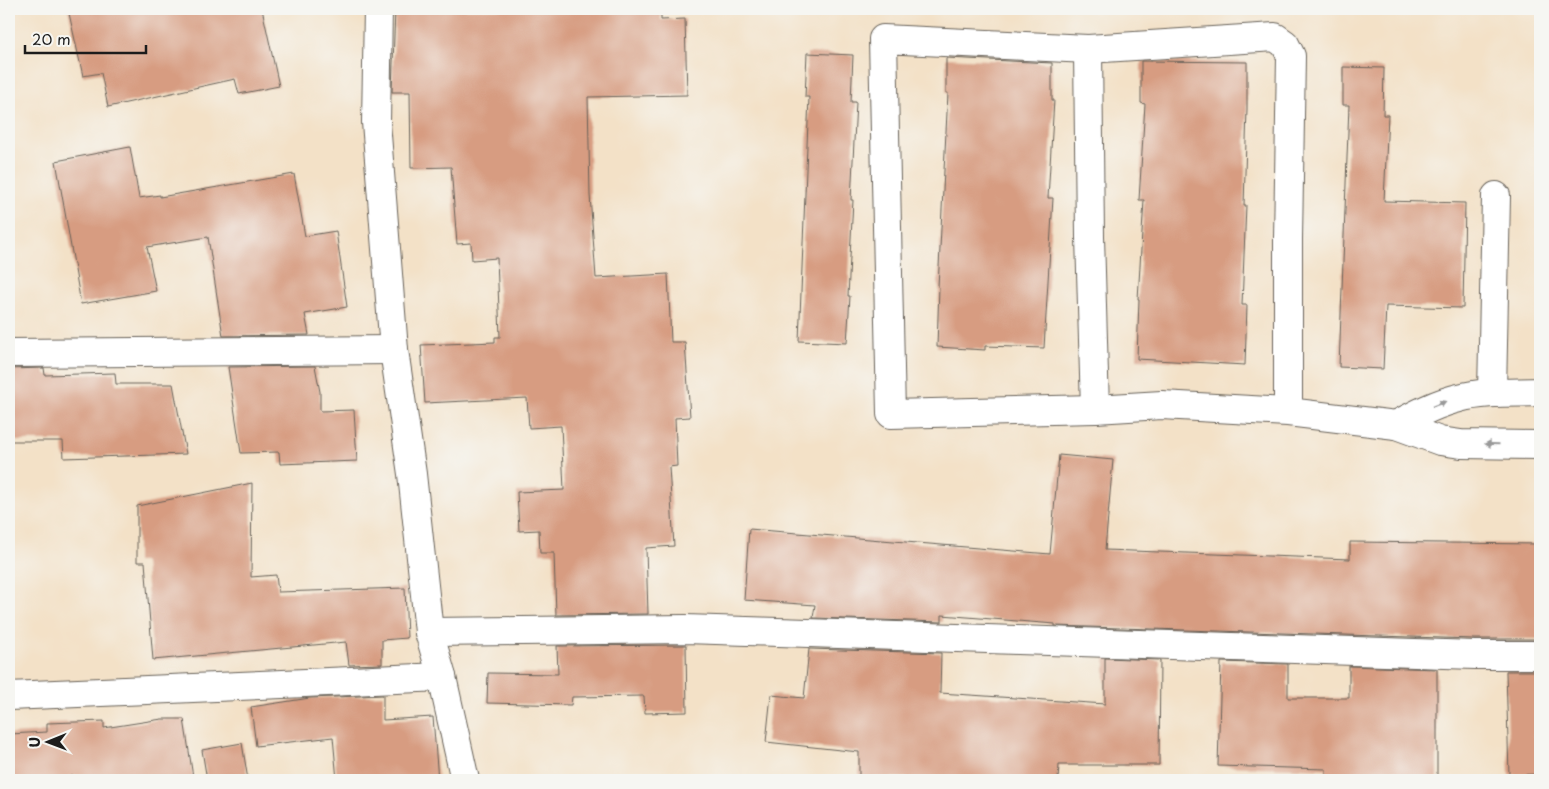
<svg xmlns="http://www.w3.org/2000/svg" width="1549" height="789" font-family="'Playpen Sans',sans-serif">
  <style>
    .building { fill: #d79c81 }
    .lines { fill: none; stroke-linecap: round; stroke-linejoin: round }
    .minor-casing { stroke: #676158; stroke-width: 30 }
    .minor { stroke: #fff; stroke-width: 28 }
    .oneway { fill: #999 }
  </style>
  <rect width="100%" height="100%" fill="#f6f6f2"/>
  <filter id="ink" filterUnits="userSpaceOnUse"><feTurbulence type="fractalNoise" baseFrequency=".02" numOctaves="2"/><feDisplacementMap in="SourceGraphic" scale="10" xChannelSelector="R" yChannelSelector="G"/><feConvolveMatrix kernelMatrix="1 2 1 2 8 2 1 2 1" color-interpolation-filters="sRGB"/></filter>
  <filter id="wash" filterUnits="userSpaceOnUse"><feTurbulence type="fractalNoise" baseFrequency=".0096" numOctaves="4" result="noise"/><feDisplacementMap in="SourceGraphic" scale="20" xChannelSelector="R" yChannelSelector="G"/><feGaussianBlur stdDeviation="1.12" result="paint"/><feColorMatrix in="noise" values="0 0 0 0 0 0 0 0 0 0 0 0 0 0 0 0 0 1.4 0 .05"/><feComposite in="paint" operator="in"/></filter>
  <g filter="url(#wash)">
    <rect width="100%" height="100%" fill="#f3e1c7"/>
    <g id="blocks">
      <!-- building -->
      <g class="building">
        <polygon points="68,9 262,9 279,86 239,94 235,79 108,107 101,73 83,76"/>
        <polygon points="395,9 661,9 661,20 685,19 687,95 588,97 590,195 596,278 668,274 671,342 685,342 690,417 675,418 677,466 669,467 674,546 646,548 648,614 556,615 554,553 540,553 539,530 519,531 517,492 564,490 561,426 529,428 527,398 425,403 421,345 495,342 495,337 500,337 497,258 472,260 471,243 457,244 451,167 411,168 410,92 392,92"/>
        <polygon points="807,53 853,55 851,102 856,102 851,200 853,200 848,296 850,296 847,343 799,341 809,97 805,97"/>
        <polygon points="946,58 1052,63 1052,100 1054,100 1048,198 1053,198 1044,348 985,346 985,350 937,347 939,287 938,287 948,93 946,93"/>
        <polygon points="1141,61 1247,62 1247,109 1244,205 1246,205 1242,305 1247,305 1245,365 1137,359 1139,299 1138,299 1144,200 1139,200 1145,104 1141,103"/>
        <polygon points="1343,67 1384,68 1383,115 1388,115 1384,201 1465,203 1463,308 1386,306 1383,369 1339,367 1349,105 1343,105"/>
        <polygon points="130,147 139,198 160,195 160,197 294,174 305,236 336,231 347,307 305,314 309,335 223,336 208,237 147,247 156,291 81,304 56,161"/>
        <polygon points="315,366 320,392 320,411 354,410 357,461 280,464 279,452 241,453 228,367"/>
        <polygon points="44,368 45,375 115,373 116,384 173,384 186,454 64,458 63,441 9,441 9,369"/>
        <polygon points="1059,455 1113,460 1105,550 1350,559 1350,542 1540,544 1540,639 1475,639 1055,626 1055,624 942,615 942,622 813,618 815,605 744,600 749,529 1050,554"/>
        <polygon points="252,483 251,577 276,575 278,592 405,588 407,638 382,640 382,664 349,665 346,642 153,660 145,562 137,562 137,506"/>
        <polygon points="686,645 687,712 645,713 644,696 572,697 571,705 487,703 488,673 558,674 557,646"/>
        <polygon points="809,649 941,653 940,693 1105,704 1105,658 1160,660 1159,765 1059,765 1058,780 980,780 859,777 859,752 766,742 771,695 804,698"/>
        <polygon points="1221,662 1288,664 1288,698 1349,698 1349,666 1437,669 1437,780 1326,780 1326,769 1218,766"/>
        <polygon points="1506,671 1540,671 1540,774 1509,775"/>
        <polygon points="383,695 383,720 433,717 438,780 337,780 333,737 256,746 251,707 310,698"/>
        <polygon points="162,719 184,719 193,777 173,780 138,780 137,775 71,776 71,780 9,780 9,734 47,732 47,723 104,721 104,728"/>
        <polygon points="242,743 248,780 207,780 202,750"/>
      </g>
    </g>
  </g>
  <g filter="url(#ink)">
    <use href="#blocks" fill-opacity="0" stroke="#676158" stroke-width="1"/>
    <g class="lines">
      <defs>
        <g id="minor">
          <polyline points="378,9 376,122 394,350 412,474 429,632 442,677 465,780"/>
          <polyline points="1088,49 1090,237 1095,409"/>
          <polyline points="9,353 394,350"/>
          <polyline points="1492,393 1496,196"/>
          <polyline points="1288,412 1288,239 1291,56 1285,44 1275,37 1088,49 883,39 891,414 1095,409 1162,405 1288,412 1396,425 1440,441 1461,444 1540,445"/>
          <path d="M1396 425C1416 414 1437 403 1459 398 1485 391 1514 393 1540 392"/>
          <polyline points="429,632 685,629 1475,655 1540,655"/>
          <polyline points="9,696 442,677"/>
        </g>
      </defs>
      <!-- minor casing -->
      <use href="#minor" class="minor-casing"/>
      <!-- minor -->
      <use href="#minor" class="minor"/>
    </g>
    <!-- one-way arrows -->
    <defs><path id="oneway-solid" d="M-6-.8H1V-3.2L6.5 0L1 3.2V.8H-6Z" transform="scale(1.25)"/></defs>
    <g class="oneway">
      <use href="#oneway-solid" transform="translate(1439 404) rotate(-21)"/>
      <use href="#oneway-solid" transform="translate(1492 444) rotate(-179)"/>
    </g>
  </g>
  <!-- margin -->
  <rect width="1549" height="789" fill="none" stroke="#f6f6f2" stroke-width="30"/>
  <!-- north arrow -->
  <g transform="translate(48 742) rotate(269)" stroke="#f6f6f2" stroke-width="4" paint-order="stroke">
  <path d="M0-4L9 19L0 12L-9 19Z" fill="#1c1c1c"/>
  <text y="-8" font-size="14" font-weight="bold" text-anchor="middle" fill="#1c1c1c">U</text>
  </g>
  <!-- scale -->
  <path d="M25 45v8h121v-8" fill="none" stroke="#1c1c1c" stroke-width="2.5"/>
  <text x="32" y="45" font-size="15" fill="#1c1c1c" stroke="#f6f6f2" stroke-width="4" paint-order="stroke">20 m</text>
</svg>
